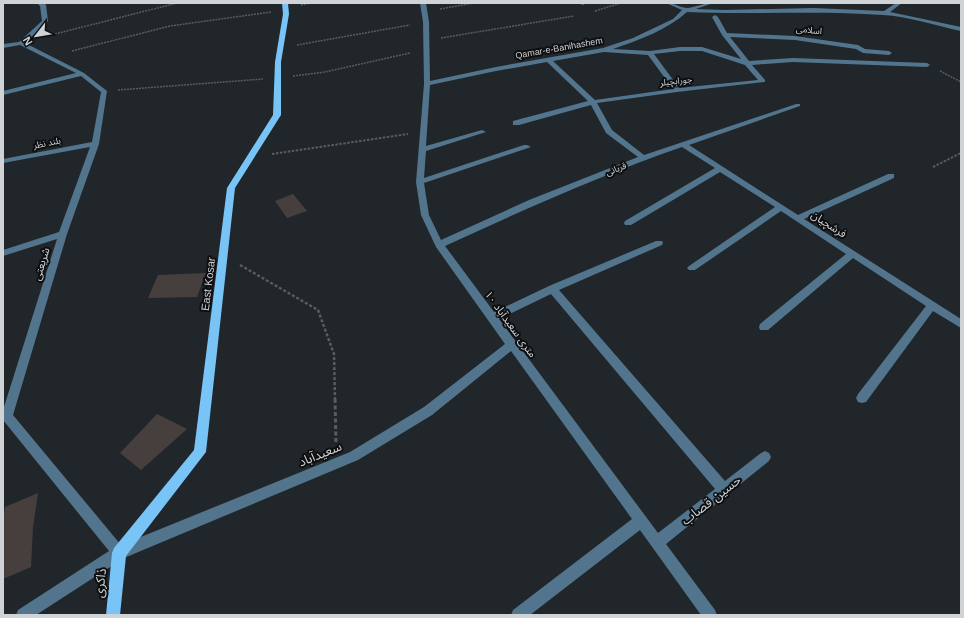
<svg xmlns="http://www.w3.org/2000/svg" width="964" height="618" font-family="Helvetica,'Noto Sans Arabic',sans-serif">
  <style>
    .building { fill: #463f3d }
    .lines { fill: none; stroke-linecap: round; stroke-linejoin: round }
    .path-far3 { stroke: #595d61; stroke-width: 1.5; stroke-dasharray: 2 1; stroke-linecap: butt }
    .path-far2 { stroke: #595d61; stroke-width: 2; stroke-dasharray: 2.5 1.5; stroke-linecap: butt }
    .path-far1 { stroke: #595d61; stroke-width: 2.5; stroke-dasharray: 3 2; stroke-linecap: butt }
    .path { stroke: #595d61; stroke-width: 3; stroke-dasharray: 4 2.5; stroke-linecap: butt }
    .minor { fill: #52758d; fill-rule: evenodd }
    .major { fill: #79c4f7; fill-rule: evenodd }
    .labels { text-anchor: middle; dominant-baseline: central; stroke-width: 4; stroke-linejoin: round; paint-order: stroke }
    .far-street-label { font-size: 9px; fill: #d0d3d6; stroke: #0d0f11 }
    .street-label { font-size: 11px; fill: #d0d3d6; stroke: #0d0f11 }
    .near-street-label { font-size: 13px; fill: #d0d3d6; stroke: #0d0f11 }
  </style>
  <rect width="100%" height="100%" fill="#21262a"/>
  <!-- building -->
  <g class="building">
    <polygon points="293,194 307,211 287,218 275,201"/>
    <polygon points="206,273 197,297 148,298 158,275"/>
    <polygon points="157,414 187,429 141,470 120,453"/>
    <polygon points="38,493 33,527 31,567 3,579 3,521 5,507"/>
  </g>
  <g class="lines">
    <!-- path-far3 -->
    <g class="path-far3">
      <polyline points="301,5 311,3"/>
      <polyline points="440,9 474,3"/>
      <polyline points="595,11 621,3"/>
      <polyline points="55,34 177,3"/>
      <polyline points="441,38 574,16"/>
      <polyline points="297,45 410,25"/>
      <polyline points="72,51 170,26 271,12"/>
      <polyline points="940,71 961,82"/>
      <polyline points="293,76 325,72 410,53"/>
      <polyline points="118,90 263,79"/>
    </g>
    <!-- path-far2 -->
    <g class="path-far2">
      <polyline points="272,154 408,134"/>
      <polyline points="933,167 961,153"/>
    </g>
    <!-- path-far1 -->
    <polyline class="path-far1" points="240,265 318,310 334,354 335,400"/>
    <!-- path -->
    <polyline class="path" points="335,399 336,444"/>
    <!-- minor -->
    <g class="minor">
      <path d="M37 3H44L46 5 48 21 25 43 84 73 107 91 99 144 67 234 13 415 121 545 350 452 424 407 505 344 436 247 421 215 416 182 424 84 423 22 420 3H426L429 22 430 81 496 67 603 48 633 38 673 19 682 10 666 3C674 3 681 8 688 8 696 7 704 3 713 3L696 9 724 10 813 8 884 11 896 3H902L890 12 961 27V31C937 26 907 16 883 15 818 10 753 15 687 12 667 30 639 40 613 49L650 51 680 47H702L741 59 722 35 712 17 715 15 718 17 727 33 795 36 858 45 865 49 889 51 892 53 889 55 863 53 856 49 795 40 730 37 749 61 793 58 927 63 930 65 927 67 793 62 752 65 765 80V82L677 92 597 103 612 130 644 155 796 104H800V106L689 145 798 215 888 174H894V178L804 219 961 319V328L933 311 866 402 862 403 858 402 856 398 858 394 926 306 853 258 768 330H760L759 327 760 324 846 254 781 211 695 270H689L687 268 689 266 775 207 720 172 631 225H625L624 223 625 221 715 168 682 147C601 175 523 210 445 246L494 312 549 286 656 241H662L663 243 662 245 559 290 725 481 761 453 765 451 769 453 771 457 769 461 666 544 715 610 717 615H701L640 530 530 615H511L513 610 632 519 511 351 432 415 358 460 124 558 36 615H16L18 610 109 551 3 420V410L57 239 3 256V250L59 232 90 147 3 163V159L92 142 101 92 81 76 3 95V91L76 73 20 45 3 48V44L19 42 42 21 40 6ZM680 51H702L745 65 758 80 679 88 654 54ZM604 52 648 55 673 89 595 100 553 61ZM547 62 588 101 513 121V125H519L591 105 606 133 638 157 529 200 441 240 429 215 424 183 531 147 527 145H524L424 178 426 151 486 132 482 130 426 146 430 85 496 71ZM551 294 715 489 658 533 499 319Z"/>
      <polygon points="578,3 586,3 583,5"/>
    </g>
    <!-- major -->
    <polygon class="major" points="282,3 288,3 289,14 281,62 281,115 235,188 206,452 126,556 120,615 106,615 112,553 114,548 194,450 227,188 273,115 275,62 283,14"/>
  </g>
  <g class="labels">
    <!-- far-street labels -->
    <g class="far-street-label">
      <text transform="translate(809 30) rotate(6)">اسلامی</text>
      <text transform="translate(559 48) rotate(-10)">Qamar-e-Banihashem</text>
      <text transform="translate(676 81) rotate(-7)">جورابچیلر</text>
      <text transform="translate(47 143) rotate(-11)">بلند نظر</text>
      <text transform="translate(616 169) rotate(-22)">قربانی</text>
    </g>
    <!-- street labels -->
    <g class="street-label">
      <text transform="translate(829 224) rotate(33)">فرشچیان</text>
      <text transform="translate(41 264) rotate(-73)">شریعتی</text>
      <text transform="translate(208 284) rotate(-83)">East Kosar</text>
      <text transform="translate(511 324) rotate(54)">۱۰ متری سعیدآباد</text>
    </g>
    <!-- near-street labels -->
    <g class="near-street-label">
      <text transform="translate(320 454) rotate(-22)">سعیدآباد</text>
      <text transform="translate(711 500) rotate(-38)">حسین قصاب</text>
      <text transform="translate(100 583) rotate(-84)">ذاکری</text>
    </g>
  </g>
  <!-- border -->
  <rect width="964" height="618" fill="none" stroke="#d0d3d6" stroke-width="8"/>
  <!-- north arrow -->
  <g transform="translate(36 36) rotate(239)" stroke="#0d0f11" stroke-width="3" paint-order="stroke">
  <path d="M0-3L7 15L0 10L-7 15Z" fill="#d0d3d6"/>
  <text y="-6" font-size="11" font-weight="bold" text-anchor="middle" fill="#d0d3d6">N</text>
  </g>
</svg>
